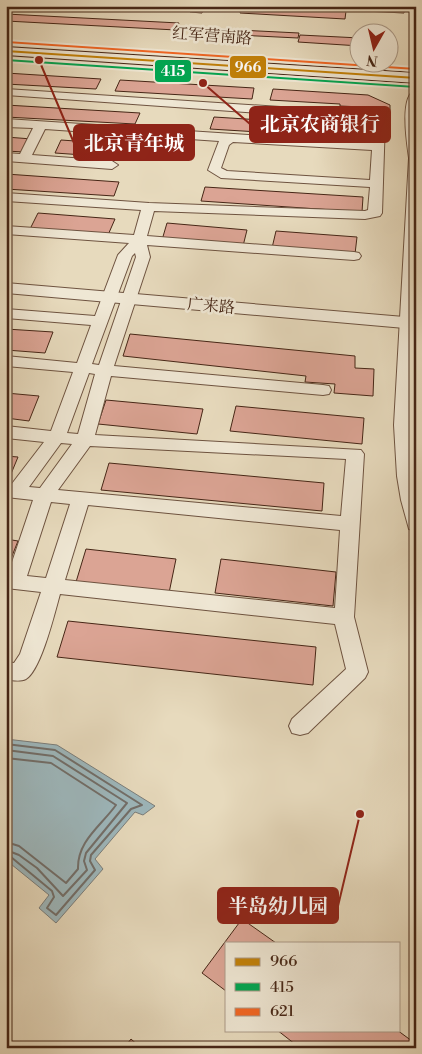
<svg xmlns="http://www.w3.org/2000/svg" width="422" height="1054" font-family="'Libre Bodoni','Noto Serif SC',serif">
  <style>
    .water { fill: #9db7bc; stroke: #7a7d7a }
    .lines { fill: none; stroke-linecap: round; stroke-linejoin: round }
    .shore { stroke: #726e69; stroke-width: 2 }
    .building { fill: #dba494; stroke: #462616 }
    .minor-casing { stroke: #6e5340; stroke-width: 2 }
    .tertiary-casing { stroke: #6e5340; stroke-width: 2 }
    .secondary-casing { stroke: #462616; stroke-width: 2 }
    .minor { fill: #efe7d4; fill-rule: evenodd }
    .tertiary { fill: #efe7d4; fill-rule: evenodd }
    .secondary { fill: #efe7d4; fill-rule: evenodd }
    .bus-1-casing { stroke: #efe7d4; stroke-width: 4 }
    .bus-2-casing { stroke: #efe7d4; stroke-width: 4 }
    .bus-3-casing { stroke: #efe7d4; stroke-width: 4 }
    .bus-1 { fill: #c28007; fill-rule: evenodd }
    .bus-2 { fill: #00a651; fill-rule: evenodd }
    .bus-3 { fill: #f26522; fill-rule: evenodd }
    .labels { text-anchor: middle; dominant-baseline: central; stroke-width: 5; stroke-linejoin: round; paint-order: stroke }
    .far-street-label { font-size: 16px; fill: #462616; stroke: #efe7d4 }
    .leader { fill: none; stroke: #8f2418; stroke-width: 2 }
    .callout-dot { fill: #8f2418; stroke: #efe7d4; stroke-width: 2 }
    .callout { fill: #8f2418; stroke: #8f2418; stroke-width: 2 }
    .callout-label { font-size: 20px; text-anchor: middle; font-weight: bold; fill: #fff }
    .line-badge { stroke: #efe7d4; stroke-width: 2 }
    .badge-label { font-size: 14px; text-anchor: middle; font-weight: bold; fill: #fff }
  </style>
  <rect width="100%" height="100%" fill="#e7dabd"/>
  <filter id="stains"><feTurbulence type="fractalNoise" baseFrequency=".004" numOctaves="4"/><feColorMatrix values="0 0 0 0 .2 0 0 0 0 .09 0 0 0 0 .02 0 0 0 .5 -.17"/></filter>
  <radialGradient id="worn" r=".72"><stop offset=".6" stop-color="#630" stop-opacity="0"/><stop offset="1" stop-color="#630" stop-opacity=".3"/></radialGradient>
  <!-- water -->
  <polygon class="water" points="6,739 57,745 155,806 143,815 135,812 95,859 103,869 56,923 39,908 49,895 6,860 8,797 6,776 9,764"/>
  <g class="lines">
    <!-- shore -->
    <g class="shore">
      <polyline points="6,744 55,750 142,805 131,809 91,855 90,861 95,870 56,915 47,908 54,897 52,891 11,857 6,856"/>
      <polyline points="6,750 53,756 127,803 86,853 84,861 87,870 63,896 37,868 19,855 6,850"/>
      <path d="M6 758 51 763 116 805C101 826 77 841 78 869L66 883 19 846 6 842"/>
    </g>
  </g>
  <!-- building -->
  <g class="building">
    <polygon points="118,6 205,6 202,13 190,12 191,10"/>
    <polygon points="242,6 246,6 346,11 345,19 240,13"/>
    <polygon points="366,6 405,7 404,13 365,11"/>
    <polygon points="6,14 179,23 176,30 6,21"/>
    <polygon points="198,28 299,33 298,38 196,33"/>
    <polygon points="300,35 360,38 360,46 298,42"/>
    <polygon points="6,73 101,79 96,89 6,84"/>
    <polygon points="120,80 254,88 252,99 115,91"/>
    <polygon points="273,89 368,95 390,105 390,115 361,113 362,107 340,106 340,104 270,100"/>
    <polygon points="6,105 140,113 135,124 6,117"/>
    <polygon points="214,117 357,126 356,138 210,129"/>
    <polygon points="6,137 32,139 24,152 6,151"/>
    <polygon points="61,140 132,145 126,158 55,153"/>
    <polygon points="6,174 119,182 114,196 6,189"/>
    <polygon points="205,187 363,197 362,212 201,201"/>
    <polygon points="38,213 115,219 108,235 30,229"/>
    <polygon points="167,223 247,230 243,246 162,240"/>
    <polygon points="276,231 357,237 355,254 272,248"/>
    <polygon points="6,329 53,332 45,353 6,350"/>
    <polygon points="130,334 355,356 355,368 374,369 373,396 334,393 335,384 305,382 306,376 123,356"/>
    <polygon points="6,393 39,396 29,421 6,418"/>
    <polygon points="106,400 203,409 197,434 98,424"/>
    <polygon points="236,406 364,418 362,444 230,431"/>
    <polygon points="6,456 18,457 6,486"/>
    <polygon points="109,463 324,483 322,511 101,490"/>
    <polygon points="6,539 18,541 6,571"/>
    <polygon points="86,549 176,559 169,593 76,582"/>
    <polygon points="221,559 336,572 333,606 215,593"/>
    <polygon points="68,621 316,647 313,685 57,657"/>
    <polygon points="242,919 276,943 226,943 226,991 202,973"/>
    <polygon points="277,1030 397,1030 416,1044 416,1048 300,1048"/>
    <polygon points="131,1039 141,1048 124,1048"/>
  </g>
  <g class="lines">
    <defs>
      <g id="minor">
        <path d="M6 89 357 112 383 118 385 120 382 213 380 216 365 219 154 211 147 236 354 252 359 253 361 256 359 259 354 260 147 245 150 257 114 366 323 385 329 386 331 390 329 394 323 395 111 376 95 435 361 450 364 454 354 617 368 672 365 678 308 733 300 735 292 733 289 726 292 719 346 669 335 624 60 594C55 612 41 670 26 679 20 682 13 680 6 680V662L14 663 20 654 41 592 6 588V574H8L33 500 6 497V485H11L44 442 6 438V426L51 431 73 372 6 366V356L77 363 91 325 6 318V309L95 316 118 255 129 243 6 234V226L134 235 141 210 6 201V193L149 203 365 211 368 210 370 187 221 178 208 170 219 141 45 129 32 155 112 161 118 165 112 169 6 161V153L20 154 33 128 6 127V119L372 143 373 122 357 120 6 95ZM233 142 372 150 370 180 227 171 221 168 229 145ZM135 253 136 257 99 365 92 364 132 256ZM89 373 95 374 78 434 67 433ZM61 443 72 444 40 488 29 487ZM90 446 346 459 341 516 58 490ZM51 502 70 504 46 578 27 576ZM88 505 340 530 335 608 65 580Z"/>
        <path d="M416 90V299L411 425 416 483V531L409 529 401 500 397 476 394 425 409 158C407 144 399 94 416 90Z"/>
      </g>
      <polygon id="tertiary" points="6,283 416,318 416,329 6,293"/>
      <polygon id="secondary" points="6,47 416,73 416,83 6,55"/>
    </defs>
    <!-- minor casing -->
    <use href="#minor" class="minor-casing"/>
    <!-- tertiary casing -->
    <use href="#tertiary" class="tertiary-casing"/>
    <!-- secondary casing -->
    <use href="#secondary" class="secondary-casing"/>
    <!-- minor -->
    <use href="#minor" class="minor"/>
    <!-- tertiary -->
    <use href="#tertiary" class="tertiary"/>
    <!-- secondary -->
    <use href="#secondary" class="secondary"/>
    <defs>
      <polygon id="bus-1" points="6,50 416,77 416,79 6,52"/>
      <polygon id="bus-2" points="6,59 415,86 416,88 6,61"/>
      <polygon id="bus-3" points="6,41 416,68 416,70 7,43"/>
    </defs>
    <!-- bus-1 casing -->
    <use href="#bus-1" class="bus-1-casing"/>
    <!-- bus-2 casing -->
    <use href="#bus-2" class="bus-2-casing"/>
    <!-- bus-3 casing -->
    <use href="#bus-3" class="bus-3-casing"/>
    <!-- bus-1 -->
    <use href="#bus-1" class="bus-1"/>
    <!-- bus-2 -->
    <use href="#bus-2" class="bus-2"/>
    <!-- bus-3 -->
    <use href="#bus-3" class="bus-3"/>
  </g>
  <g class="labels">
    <!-- far-street labels -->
    <g class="far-street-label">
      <text transform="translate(212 36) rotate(4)">红军营南路</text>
      <text transform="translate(211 306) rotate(5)">广来路</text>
    </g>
  </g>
  <!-- callouts -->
  <path class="leader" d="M203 83L250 124M39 60L74 143M360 814L338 906"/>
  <g class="callout-dot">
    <circle cx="203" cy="83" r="5"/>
    <circle cx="39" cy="60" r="5"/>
    <circle cx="360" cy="814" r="5"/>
  </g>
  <g class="callout">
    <rect x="250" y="107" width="140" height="35" rx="5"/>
    <rect x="74" y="125" width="120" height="35" rx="5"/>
    <rect x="218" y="888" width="120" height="35" rx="5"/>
  </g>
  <g class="callout-label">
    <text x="320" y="131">北京农商银行</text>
    <text x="134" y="150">北京青年城</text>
    <text x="278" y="913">半岛幼儿园</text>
  </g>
  <g class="line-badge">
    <rect x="229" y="55" width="38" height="24" rx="5" fill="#c28007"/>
    <rect x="154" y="59" width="38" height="24" rx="5" fill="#00a651"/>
  </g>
  <g class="badge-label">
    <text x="248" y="72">966</text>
    <text x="173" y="76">415</text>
  </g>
  <!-- margin -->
  <rect width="422" height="1054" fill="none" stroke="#e7dabd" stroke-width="25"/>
  <rect x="8" y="8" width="407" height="1039" fill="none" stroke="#462616" stroke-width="2.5"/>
  <rect x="12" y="12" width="397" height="1029" fill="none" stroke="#462616"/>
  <!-- legend -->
  <rect x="225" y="942" width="175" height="90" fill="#efe7d4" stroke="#ab9a88"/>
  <rect x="235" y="958" width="25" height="8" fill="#c28007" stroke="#ab9a88"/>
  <text x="270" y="966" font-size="15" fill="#462616">966</text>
  <rect x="235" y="983" width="25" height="8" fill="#00a651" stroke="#ab9a88"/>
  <text x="270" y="992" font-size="15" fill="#462616">415</text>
  <rect x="235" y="1008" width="25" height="8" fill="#f26522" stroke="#ab9a88"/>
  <text x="270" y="1016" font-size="15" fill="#462616">621</text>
  <!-- north arrow -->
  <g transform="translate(374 48) rotate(188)"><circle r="24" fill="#efe7d4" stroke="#ab9a88"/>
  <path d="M0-4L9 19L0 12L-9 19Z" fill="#8f2418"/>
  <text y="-8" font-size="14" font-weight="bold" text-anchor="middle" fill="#462616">N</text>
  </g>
  <rect width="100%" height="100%" filter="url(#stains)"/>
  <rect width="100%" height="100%" fill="url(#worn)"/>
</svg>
